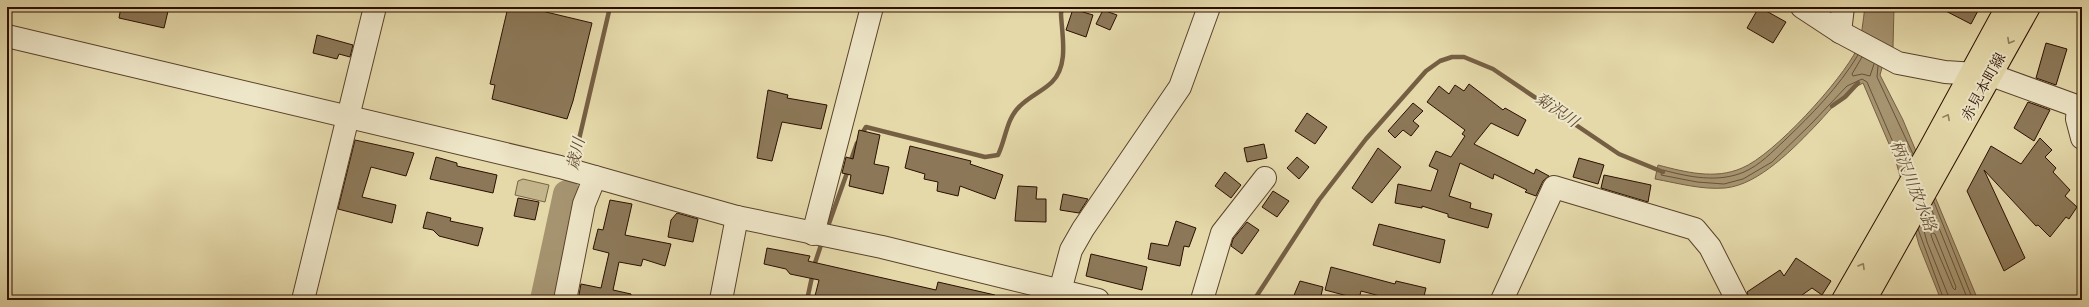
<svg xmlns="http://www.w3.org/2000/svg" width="2089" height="307" font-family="'IM FELL English','Noto Serif JP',serif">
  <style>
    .green { fill: #c5b78d; stroke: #786346 }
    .water { fill: #a69470; stroke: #755f43 }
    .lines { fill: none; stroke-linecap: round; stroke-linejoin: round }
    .shore { stroke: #685238; stroke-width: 1 }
    .stream { stroke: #755f43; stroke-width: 4.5 }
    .river { stroke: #a69470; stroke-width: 28 }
    .building { fill: #8c7858; stroke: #2b0f00 }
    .minor-casing { stroke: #5a422a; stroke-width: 24 }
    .major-casing { stroke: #2b0f00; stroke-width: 24 }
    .minor { stroke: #eee6c8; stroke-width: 22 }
    .major { stroke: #e5d9aa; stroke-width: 22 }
    .oneway { stroke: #917e5e }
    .labels { text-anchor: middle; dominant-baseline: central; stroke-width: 4; stroke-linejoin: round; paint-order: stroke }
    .street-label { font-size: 15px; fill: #2b0f00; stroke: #eee6c8 }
    .water-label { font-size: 16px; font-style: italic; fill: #624b32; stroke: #eee6c8 }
  </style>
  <rect width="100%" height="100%" fill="#e5d9aa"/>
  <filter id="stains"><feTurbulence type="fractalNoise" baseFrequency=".005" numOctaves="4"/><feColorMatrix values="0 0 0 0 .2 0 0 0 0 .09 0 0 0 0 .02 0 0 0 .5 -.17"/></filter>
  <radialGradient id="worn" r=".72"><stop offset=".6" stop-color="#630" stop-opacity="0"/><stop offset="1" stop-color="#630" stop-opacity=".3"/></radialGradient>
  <!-- green -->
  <polygon class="green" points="523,179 549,185 545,202 515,195 518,181"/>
  <!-- water -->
  <path class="water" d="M1865 7H1894L1893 47 1883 64 1880 75 1903 120 1978 300H1941L1919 245 1895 158 1863 83C1844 92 1832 108 1818 123 1795 147 1759 185 1725 188 1702 190 1677 183 1655 179L1658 165C1685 172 1715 180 1742 168 1774 155 1842 80 1857 49 1862 37 1863 20 1865 7Z"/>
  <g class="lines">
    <!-- shore -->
    <g class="shore">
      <path d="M1858 55C1838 88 1812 114 1785 140 1772 152 1760 165 1744 172 1718 183 1689 177 1663 170L1661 175 1697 182 1724 184 1743 179 1772 162 1812 123 1847 86 1862 79 1867 82 1899 156 1903 171"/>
      <polyline points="1862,57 1852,74 1853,76 1862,74 1870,76 1874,64"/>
      <polyline points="1878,66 1877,77 1913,154"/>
      <polyline points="1934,202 1973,300"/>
      <polyline points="1931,208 1968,300"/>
      <polyline points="1922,223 1927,242 1950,300"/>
      <polyline points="1918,229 1944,300"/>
      <polygon points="1933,233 1935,234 1956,287 1955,290 1953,288 1933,241 1931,235"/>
    </g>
    <!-- stream -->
    <g class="stream">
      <polyline points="1832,106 1845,97 1858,83"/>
      <path d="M861 135 866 127 985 157 998 155C1006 139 1006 119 1020 106 1030 96 1043 91 1052 82 1069 65 1062 36 1061 14L1062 7"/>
      <polyline points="850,163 857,143"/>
      <polyline points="573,165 610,7"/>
      <polyline points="567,194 571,176"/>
      <polyline points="827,229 848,170"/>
      <polyline points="807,300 815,263 822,242"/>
      <polyline points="1254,300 1319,200 1366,139 1426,71 1440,61 1452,57 1464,57 1493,69 1619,154 1663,172"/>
    </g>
    <!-- river -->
    <polyline class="river" points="544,300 567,194"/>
  </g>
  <!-- building -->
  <g class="building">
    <polygon points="121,7 169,7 164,28 119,18"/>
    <polygon points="508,7 525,7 592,23 573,101 567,119 492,99 495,85 490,84"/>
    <polygon points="1759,7 1786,22 1773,43 1747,28"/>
    <polygon points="1938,7 1980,7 1971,24"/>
    <polygon points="1073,9 1093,15 1086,37 1066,30"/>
    <polygon points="1103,10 1117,15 1110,30 1096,24"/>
    <polygon points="317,35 353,45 350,57 339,54 337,59 313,53"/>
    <polygon points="2046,43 2067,49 2056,85 2036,78"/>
    <polygon points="1469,84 1503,110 1505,108 1526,120 1518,136 1491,123 1474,144 1534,174 1536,169 1549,176 1543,181 1536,196 1525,192 1527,190 1494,174 1493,179 1460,163 1449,196 1471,203 1470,208 1492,214 1488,228 1448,217 1448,214 1422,206 1422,208 1395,203 1398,184 1431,191 1438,170 1429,166 1436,151 1451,157 1465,136 1462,134 1465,130 1427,102 1439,86 1449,94 1455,85 1464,91"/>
    <polygon points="768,90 788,95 787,98 827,105 821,129 782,122 772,161 757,158"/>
    <polygon points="2028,102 2050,110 2034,141 2014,128"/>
    <polygon points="1413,103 1423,111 1413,121 1419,126 1411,136 1403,130 1395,138 1388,131"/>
    <polygon points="1307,113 1327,127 1315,144 1295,131"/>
    <polygon points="859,130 880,135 874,164 889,167 883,194 849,186 851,175 842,173 846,157 853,159"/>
    <polygon points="2040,138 2052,150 2045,157 2056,168 2053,172 2070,190 2065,196 2077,207 2069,219 2066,217 2050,237 2038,225 2036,226 1984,170 2025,258 2004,271 1967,191 1991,146 2021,164"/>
    <polygon points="355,140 414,153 406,176 371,167 362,197 396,205 392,223 338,209"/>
    <polygon points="1264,144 1267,158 1247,162 1244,148"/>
    <polygon points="910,146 971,161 970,164 1003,175 995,199 960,186 958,196 937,191 938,182 924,179 925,174 905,168"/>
    <polygon points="1378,148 1401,167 1372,203 1352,188"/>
    <polygon points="436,157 457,163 457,166 497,175 493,193 430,179"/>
    <polygon points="1297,157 1309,167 1299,179 1287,168"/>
    <polygon points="1579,158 1604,165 1598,184 1573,177"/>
    <polygon points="1225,172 1241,185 1231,198 1215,186"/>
    <polygon points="1604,175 1651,185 1648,202 1601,188"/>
    <polygon points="1018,186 1037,187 1036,199 1046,199 1046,222 1015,221"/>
    <polygon points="1273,191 1289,201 1277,217 1262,207"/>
    <polygon points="1063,194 1088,199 1079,213 1060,210"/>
    <polygon points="518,198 539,202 535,220 514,216"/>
    <polygon points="610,200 632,204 625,235 671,244 665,266 643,259 641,266 619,262 613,290 631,294 631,300 578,300 581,284 601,288 609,253 593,249 598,229 603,230"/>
    <polygon points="427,212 451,218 450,221 483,228 478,246 439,236 433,230 423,228"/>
    <polygon points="677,213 698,219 693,242 668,237 671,220"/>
    <polygon points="1176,221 1196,228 1189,247 1184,246 1180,266 1148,259 1151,243 1168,246"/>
    <polygon points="1247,222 1259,230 1242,254 1231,246 1233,239"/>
    <polygon points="1379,224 1445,240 1440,263 1373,245"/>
    <polygon points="767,248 810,256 808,261 936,290 938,282 995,295 994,300 814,300 819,280 790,274 786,269 764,264"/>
    <polygon points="1091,254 1147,267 1142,290 1086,276"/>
    <polygon points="1796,258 1831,281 1822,295 1812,288 1795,300 1749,300 1747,292 1780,270 1784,276"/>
    <polygon points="1331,267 1395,284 1396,281 1426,288 1423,300 1395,300 1361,291 1359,299 1325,290"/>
    <polygon points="1300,281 1323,287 1320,300 1292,300"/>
  </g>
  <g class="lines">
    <defs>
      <g id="minor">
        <polyline points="1802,7 1840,32 1898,63 1945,72 1991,75 2082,108"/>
        <polyline points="1840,32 1843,7"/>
        <polyline points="7,36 560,167 737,217 882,247 1098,300"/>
        <polyline points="2078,107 2077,119 2082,138"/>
        <polyline points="813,234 872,7"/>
        <polyline points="1060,291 1071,250 1083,229 1180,87 1209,7"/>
        <polyline points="303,300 375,7"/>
        <polyline points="565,300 584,204 595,177"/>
        <polyline points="721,300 737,217"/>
        <polyline points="1202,300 1222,233 1265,178"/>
        <polyline points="1502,300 1554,187 1695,229 1710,247 1737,300"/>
      </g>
      <g id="major">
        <polyline points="1843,300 1928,152 2007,7"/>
        <polyline points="1865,300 2029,7"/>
      </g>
    </defs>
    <!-- minor casing -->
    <use href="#minor" class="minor-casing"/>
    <!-- major casing -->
    <use href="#major" class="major-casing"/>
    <!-- minor -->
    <use href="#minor" class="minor"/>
    <!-- major -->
    <use href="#major" class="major"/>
  </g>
  <!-- one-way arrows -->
  <defs><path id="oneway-chevron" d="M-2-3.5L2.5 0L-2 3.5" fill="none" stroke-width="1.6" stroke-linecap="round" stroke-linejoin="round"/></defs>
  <g class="oneway">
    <use href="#oneway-chevron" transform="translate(2010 41) rotate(119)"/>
    <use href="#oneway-chevron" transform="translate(1947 117) rotate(-62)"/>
    <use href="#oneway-chevron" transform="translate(1862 266) rotate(-60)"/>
  </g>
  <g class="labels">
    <!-- street labels -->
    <g class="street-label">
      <text transform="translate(1984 87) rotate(-61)">赤見本町線</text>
    </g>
    <!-- water labels -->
    <g class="water-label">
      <text transform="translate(1556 111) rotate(34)">菊沢川</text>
      <text transform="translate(577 154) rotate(-77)">歳川</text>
      <text transform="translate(1912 186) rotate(68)">柄沢川放水路</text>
    </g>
  </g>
  <!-- margin -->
  <rect width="2089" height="307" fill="none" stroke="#e5d9aa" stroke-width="24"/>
  <rect x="8" y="8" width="2073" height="291" fill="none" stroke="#2b0f00" stroke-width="2"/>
  <rect x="12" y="12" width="2065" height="283" fill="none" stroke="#2b0f00"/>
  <rect width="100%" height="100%" filter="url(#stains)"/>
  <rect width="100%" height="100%" fill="url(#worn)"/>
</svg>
